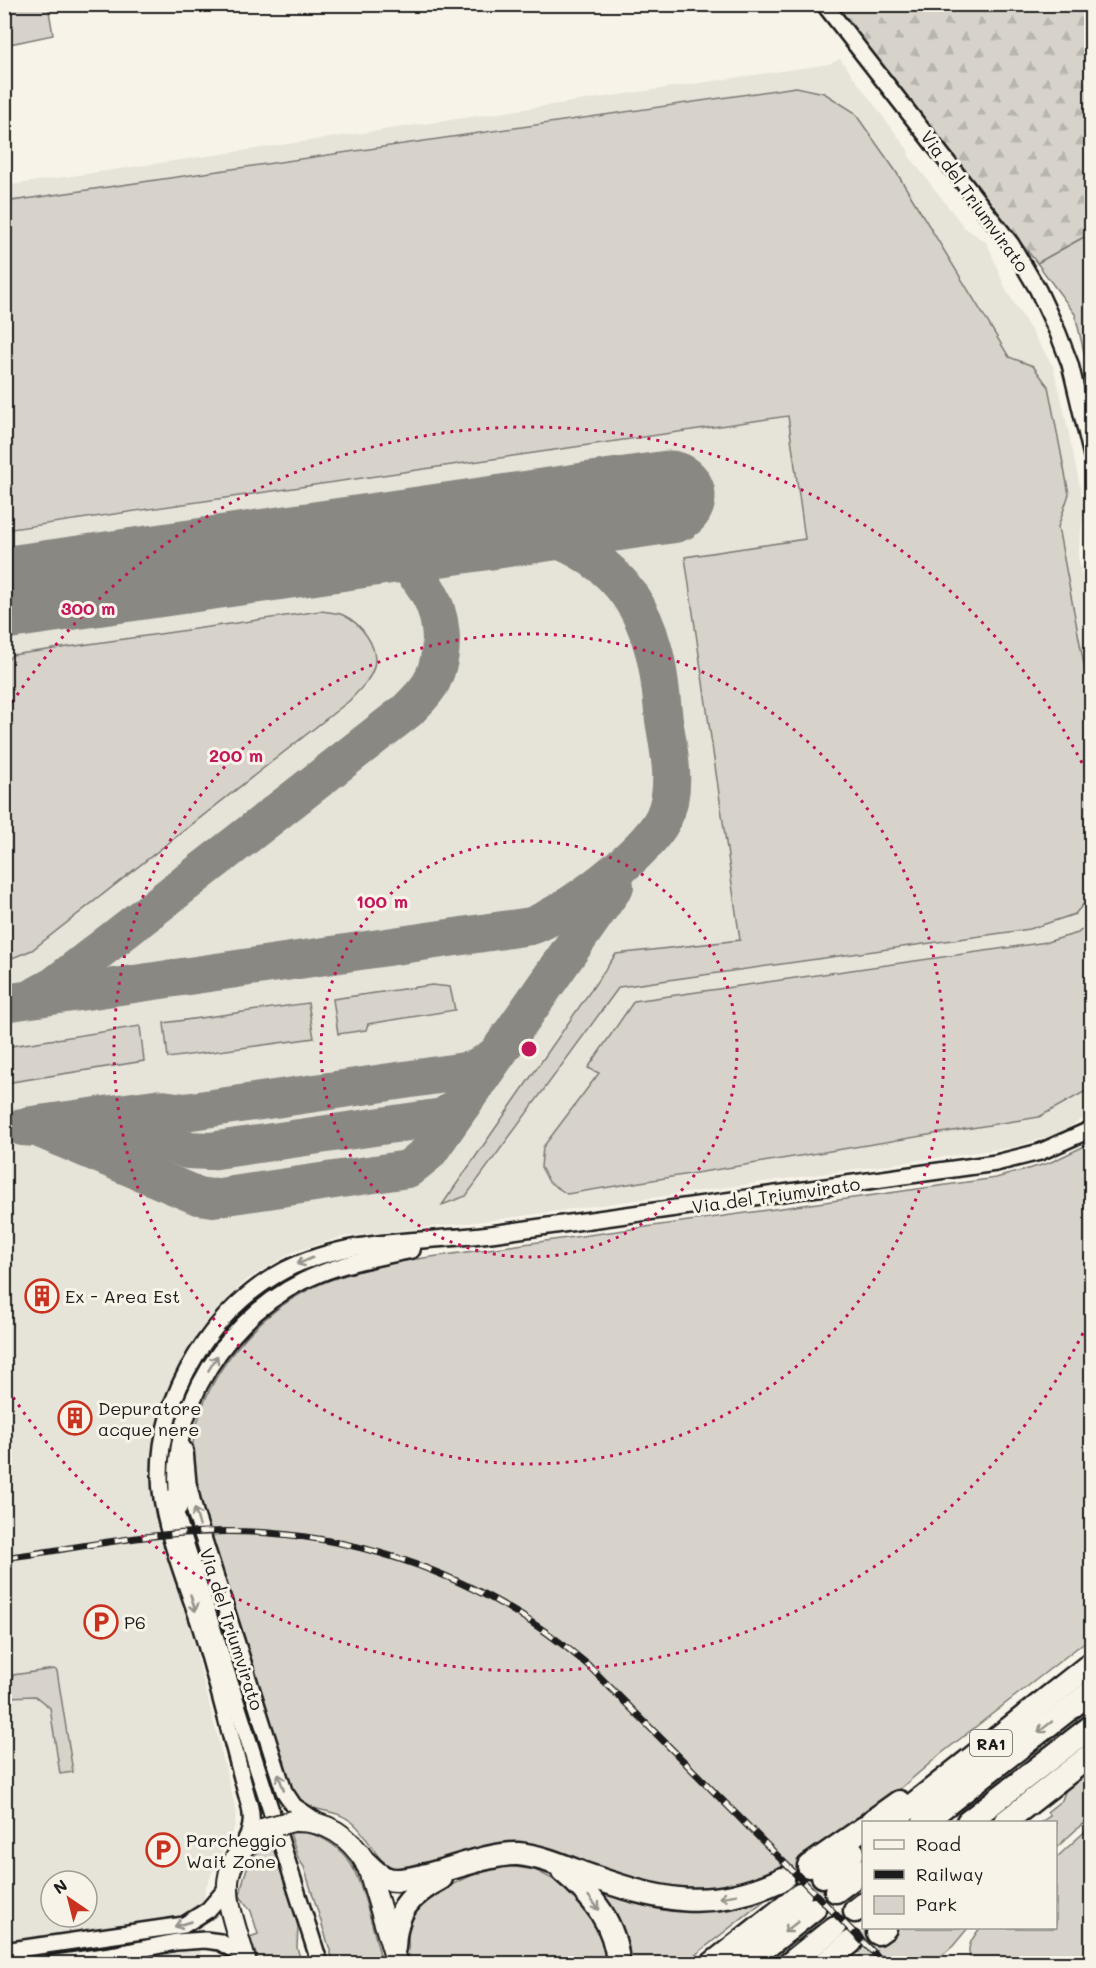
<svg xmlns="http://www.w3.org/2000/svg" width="1096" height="1968" font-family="Mali,sans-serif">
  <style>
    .built { fill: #e6e3d9; fill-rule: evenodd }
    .green { fill: #d7d3cb; stroke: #7a7874; stroke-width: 1.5 }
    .forest { fill: url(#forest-firs); stroke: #7a7874; stroke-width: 1.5 }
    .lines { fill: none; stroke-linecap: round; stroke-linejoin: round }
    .taxiway { stroke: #8a8882; stroke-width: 38 }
    .runway { stroke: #8a8882; stroke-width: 93 }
    .highway-tunnel { stroke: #d6d3c9; stroke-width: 22; stroke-dasharray: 22 11; stroke-linecap: butt }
    .minor-casing { stroke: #1c1c1c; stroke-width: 20 }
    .major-casing { stroke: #1c1c1c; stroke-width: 24 }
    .highway-casing { stroke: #1c1c1c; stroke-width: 27 }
    .minor { stroke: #f7f3e8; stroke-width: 15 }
    .major { stroke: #f7f3e8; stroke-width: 20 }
    .highway { stroke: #f7f3e8; stroke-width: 22 }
    .rail-casing { stroke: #1c1c1c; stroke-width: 7 }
    .rail { stroke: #f7f3e8; stroke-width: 4.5; stroke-dasharray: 14; stroke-linecap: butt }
    .major-bridge-casing { stroke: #1c1c1c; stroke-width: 24; stroke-linecap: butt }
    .major-bridge { stroke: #f7f3e8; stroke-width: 20 }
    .oneway { stroke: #94928c }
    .ring { fill: none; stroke: #c2185b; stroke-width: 3; stroke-dasharray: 3 6 }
    .labels { text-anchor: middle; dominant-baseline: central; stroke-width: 6; stroke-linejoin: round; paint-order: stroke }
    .shield { fill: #f7f3e8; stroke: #5e5c59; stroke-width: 1.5 }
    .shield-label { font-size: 16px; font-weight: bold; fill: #1c1c1c }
    .street-label { font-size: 18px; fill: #1c1c1c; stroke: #f7f3e8 }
    .poi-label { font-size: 18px; fill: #1c1c1c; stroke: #f7f3e8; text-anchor: start }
    .centre { fill: #c2185b; stroke: #f7f3e8; stroke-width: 3 }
    .ring-label { font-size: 18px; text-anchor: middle; font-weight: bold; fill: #c2185b; stroke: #f7f3e8; stroke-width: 6; stroke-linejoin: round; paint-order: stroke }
  </style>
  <defs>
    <pattern id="forest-firs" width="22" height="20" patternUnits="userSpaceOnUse" patternTransform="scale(1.5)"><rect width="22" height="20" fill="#d7d3cb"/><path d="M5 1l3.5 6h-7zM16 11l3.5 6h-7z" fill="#b8b5ae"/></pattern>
  </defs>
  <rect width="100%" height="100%" fill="#f7f3e8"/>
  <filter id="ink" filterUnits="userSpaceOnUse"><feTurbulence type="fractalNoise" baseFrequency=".0167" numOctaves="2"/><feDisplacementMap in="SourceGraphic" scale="12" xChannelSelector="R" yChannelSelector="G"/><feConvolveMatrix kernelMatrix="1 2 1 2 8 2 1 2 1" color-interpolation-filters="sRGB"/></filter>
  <g filter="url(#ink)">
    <!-- built -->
    <path class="built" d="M840 59 908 150 909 156 964 227 987 243 1006 290 1053 366 1062 401 1084 506 1078 556 1092 627 1091 1113 1060 1133 1014 1147 494 1220 342 1237 293 1252 245 1281 208 1320 180 1364 165 1399 153 1454 160 1509 236 1810 235 1826 205 1888 200 1957 134 1963H5L4 186 829 64ZM51 1881H87V1917H51Z"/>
    <!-- green -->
    <g class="green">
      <polygon points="5,4 48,5 53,35 5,45"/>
      <polygon points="796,87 824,93 854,112 895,170 1009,357 1033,366 1048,386 1069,494 1058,527 1091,702 1091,895 1075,914 1030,929 619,987 466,1196 442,1205 616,954 740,940 685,557 805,539 788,416 5,530 5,202"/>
      <polygon points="1091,233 1091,382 1075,314 1037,263"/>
      <path d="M320 611C327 612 337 612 343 615 361 623 379 647 374 667 370 681 358 691 349 701L32 950 5 961V663L12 655Z"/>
      <polygon points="1091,921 1091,1082 1086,1091 1039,1117 567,1194 549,1182 541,1167 543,1147 599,1073 588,1068 634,1001 1047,942 1078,933"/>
      <polygon points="432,985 450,987 455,1010 368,1024 366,1030 338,1034 333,999"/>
      <polygon points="308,1003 314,1038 168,1058 164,1023"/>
      <polygon points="140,1026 144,1061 5,1083 5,1047"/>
      <path d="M1091 1143V1637L942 1753 860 1823 807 1859 746 1886 661 1891 552 1855 409 1871C372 1868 376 1842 352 1822 339 1811 322 1812 308 1806 301 1803 293 1792 288 1787L196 1492C195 1479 191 1464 192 1451 199 1382 250 1318 312 1288 337 1275 368 1270 395 1262L996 1178 1049 1163Z"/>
      <polygon points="54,1669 57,1671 73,1772 60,1774 50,1708 35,1696 5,1697 5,1690 10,1689 13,1675"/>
      <polygon points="1091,1769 1091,1816 1056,1848 1056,1822 1041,1822 1050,1816 1047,1812 1062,1800 1066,1789"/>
      <path d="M1091 1826V1963H972C965 1948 971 1940 980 1928H1056V1858Z"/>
      <path d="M306 1832C324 1837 340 1847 351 1864 363 1884 376 1939 382 1963H334L304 1867 298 1858 290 1833Z"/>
      <path d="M272 1839 298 1926 297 1948 302 1963H259L250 1937 258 1934 251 1911 240 1896C244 1872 250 1852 272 1839Z"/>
      <polygon points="496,1864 535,1870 572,1889 605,1940 604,1963 409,1963 408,1935 414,1909 434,1893"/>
      <polygon points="590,1882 668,1907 779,1889 685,1963 627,1964"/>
      <polygon points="895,1928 968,1928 953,1946 933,1963 850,1964"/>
    </g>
    <!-- forest -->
    <polygon class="forest" points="837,5 1091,5 1091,233 1037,263 874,58"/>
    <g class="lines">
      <!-- taxiway -->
      <g class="taxiway">
        <polyline points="4,595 14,592"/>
        <path d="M37 995 55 985 408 710C416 701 426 693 432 681 461 618 416 541 344 544"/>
        <path d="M4 1003 531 926C567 913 646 853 663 819 678 788 669 752 664 720 661 696 660 671 653 648 631 564 563 529 482 524"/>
        <polyline points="101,1117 187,1150 210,1151 443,1117 463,1103"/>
        <polyline points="32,1125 155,1108 185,1112 452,1073 476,1069 495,1056"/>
        <polyline points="22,1127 37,1128 198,1196 213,1198 408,1169 428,1153 615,886"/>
      </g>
      <!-- runway -->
      <polyline class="runway" points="4,593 669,497"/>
      <!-- highway-tunnel -->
      <g class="highway-tunnel">
        <polyline points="783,1879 809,1866"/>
        <polyline points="800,1895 823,1876"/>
        <polyline points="857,1950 878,1933"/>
      </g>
      <defs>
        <g id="minor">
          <polyline points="824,4 1011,244 1038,290 1058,333 1070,364 1092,456"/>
          <polyline points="185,1450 188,1483 195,1512 284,1791 294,1806 318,1822"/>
          <polyline points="171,1498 320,1964"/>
          <path d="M179 1508C163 1411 229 1309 319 1274 348 1262 381 1257 412 1250"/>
          <path d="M243 1845C251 1831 253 1822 250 1807 233 1747 219 1687 201 1628 187 1584 160 1521 160 1475 160 1393 213 1308 285 1270 350 1236 428 1243 498 1233 664 1211 830 1187 996 1163L1040 1152 1092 1129"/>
          <polyline points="4,1951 184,1925 208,1910 227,1888"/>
          <polyline points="51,1964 117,1954 176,1942 205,1940 220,1942 244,1956"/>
        </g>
        <g id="major">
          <path d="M293 1821C327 1820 349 1836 367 1864L397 1964"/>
          <path d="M246 1964C231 1906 206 1869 266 1828"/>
        </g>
        <g id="highway">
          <polyline points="871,1822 899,1802"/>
          <polyline points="891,1822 1092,1663"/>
          <polyline points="924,1822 1092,1691"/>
          <polyline points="968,1822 1092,1726"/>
          <polyline points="1005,1822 1092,1754"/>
          <path d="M367 1864C372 1869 378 1875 385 1878 409 1889 481 1852 518 1854 541 1856 563 1866 584 1874 658 1900 708 1914 783 1879"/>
          <polyline points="809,1866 864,1828"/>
          <path d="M563 1871C592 1895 616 1924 618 1964"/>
          <polyline points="823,1876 853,1852"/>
          <polyline points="836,1891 864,1870"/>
          <polyline points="855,1911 864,1904"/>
          <polyline points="878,1933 885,1928"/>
          <path d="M394 1948C395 1911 409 1895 441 1878"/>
          <polyline points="712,1964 800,1895"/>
          <polyline points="745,1964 814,1909"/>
          <polyline points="789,1964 834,1928"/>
          <polyline points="824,1964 851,1942"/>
        </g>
      </defs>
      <!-- minor casing -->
      <use href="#minor" class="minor-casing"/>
      <!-- major casing -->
      <use href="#major" class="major-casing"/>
      <!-- highway casing -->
      <use href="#highway" class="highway-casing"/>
      <!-- minor -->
      <use href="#minor" class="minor"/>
      <!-- major -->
      <use href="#major" class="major"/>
      <!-- highway -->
      <use href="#highway" class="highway"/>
      <defs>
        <path id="rail" d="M4 1558C64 1550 125 1537 185 1533 331 1522 477 1569 588 1665L885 1964"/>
      </defs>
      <!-- rail casing -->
      <use href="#rail" class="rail-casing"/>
      <!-- rail -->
      <use href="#rail" class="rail"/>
      <defs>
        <polyline id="major-bridge" points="266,1828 293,1821"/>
      </defs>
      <!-- major-bridge casing -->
      <use href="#major-bridge" class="major-bridge-casing"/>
      <!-- major-bridge -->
      <use href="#major-bridge" class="major-bridge"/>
    </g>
    <!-- one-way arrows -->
    <defs><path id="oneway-shaft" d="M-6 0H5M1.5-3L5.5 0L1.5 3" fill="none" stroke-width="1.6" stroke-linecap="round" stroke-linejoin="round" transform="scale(1.5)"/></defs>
    <g class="oneway">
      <use href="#oneway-shaft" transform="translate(305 1261) rotate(156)"/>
      <use href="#oneway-shaft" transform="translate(213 1363) rotate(-59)"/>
      <use href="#oneway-shaft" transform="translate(197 1517) rotate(-106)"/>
      <use href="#oneway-shaft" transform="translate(193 1603) rotate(73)"/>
      <use href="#oneway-shaft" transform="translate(1045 1727) rotate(142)"/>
      <use href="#oneway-shaft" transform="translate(281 1782) rotate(-109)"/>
      <use href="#oneway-shaft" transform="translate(728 1896) rotate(171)"/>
      <use href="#oneway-shaft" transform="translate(594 1903) rotate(52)"/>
      <use href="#oneway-shaft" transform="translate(183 1924) rotate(164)"/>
      <use href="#oneway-shaft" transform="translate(791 1927) rotate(142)"/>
    </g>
  </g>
  <!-- distance rings -->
  <g class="ring">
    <circle cx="529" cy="1049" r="208"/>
    <circle cx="529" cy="1049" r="415"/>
    <path d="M1091 1317A623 623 0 0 1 7 1388M7 710A623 623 0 0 1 1091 781"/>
  </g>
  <!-- icons -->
  <defs>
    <symbol id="building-ring" viewBox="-11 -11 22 22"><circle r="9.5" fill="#f7f3e8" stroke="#c8321e" stroke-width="1.5"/><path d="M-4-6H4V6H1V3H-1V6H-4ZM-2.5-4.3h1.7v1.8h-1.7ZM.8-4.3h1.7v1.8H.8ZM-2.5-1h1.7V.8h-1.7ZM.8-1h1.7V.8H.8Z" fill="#c8321e"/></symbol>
    <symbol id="parking-ring" viewBox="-11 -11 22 22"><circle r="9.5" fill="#f7f3e8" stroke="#c8321e" stroke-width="1.5"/><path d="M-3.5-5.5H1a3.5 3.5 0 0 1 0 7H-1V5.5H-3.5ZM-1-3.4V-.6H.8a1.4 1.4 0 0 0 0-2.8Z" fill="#c8321e"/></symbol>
  </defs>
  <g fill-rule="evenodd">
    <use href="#building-ring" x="23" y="1277" width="38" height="38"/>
    <use href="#building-ring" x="56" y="1399" width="38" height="38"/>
    <use href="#parking-ring" x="82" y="1603" width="38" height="38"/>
    <use href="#parking-ring" x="144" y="1831" width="38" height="38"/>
  </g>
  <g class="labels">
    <!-- shield labels -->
    <rect class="shield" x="970" y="1730" width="42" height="26" rx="4.5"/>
    <g class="shield-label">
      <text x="991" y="1743">RA1</text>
    </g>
    <!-- street labels -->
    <g class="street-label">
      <text transform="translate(975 201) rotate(54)">Via del Triumvirato</text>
      <text transform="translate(776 1195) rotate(-8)">Via del Triumvirato</text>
      <text transform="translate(232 1629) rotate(72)">Via del Triumvirato</text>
    </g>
    <!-- poi labels -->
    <g class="poi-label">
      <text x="65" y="1296">Ex - Area Est</text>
      <text x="98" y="1408">Depuratore<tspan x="98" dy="21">acque nere</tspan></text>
      <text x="124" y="1622">P6</text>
      <text x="186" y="1840">Parcheggio<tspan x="186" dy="21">Wait Zone</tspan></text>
    </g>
  </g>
  <circle cx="529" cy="1049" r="9" class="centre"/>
  <g class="ring-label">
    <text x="88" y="615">300 m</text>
    <text x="236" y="762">200 m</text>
    <text x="382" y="908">100 m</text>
  </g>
  <!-- margin -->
  <rect width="1096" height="1968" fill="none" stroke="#f7f3e8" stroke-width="24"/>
  <rect x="12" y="12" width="1072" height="1944" fill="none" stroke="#1c1c1c" stroke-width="2" filter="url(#ink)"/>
  <!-- legend -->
  <rect x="862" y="1821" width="195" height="108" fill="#f7f3e8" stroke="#9f9d96" stroke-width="1.5"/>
  <rect x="874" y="1840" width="30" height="9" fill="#f7f3e8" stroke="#9f9d96" stroke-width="1.5"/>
  <text x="916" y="1851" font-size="18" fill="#1c1c1c">Road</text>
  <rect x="874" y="1870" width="30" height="9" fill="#1c1c1c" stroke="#9f9d96" stroke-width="1.5"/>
  <text x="916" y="1881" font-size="18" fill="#1c1c1c">Railway</text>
  <rect x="874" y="1896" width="30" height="18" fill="#d7d3cb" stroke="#9f9d96" stroke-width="1.5"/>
  <text x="916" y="1911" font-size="18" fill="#1c1c1c">Park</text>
  <!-- north arrow -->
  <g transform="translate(69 1899) rotate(325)"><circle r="28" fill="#f7f3e8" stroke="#9f9d96" stroke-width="1.5"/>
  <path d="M0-4.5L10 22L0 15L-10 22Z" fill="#c8321e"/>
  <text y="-9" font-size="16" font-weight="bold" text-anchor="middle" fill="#1c1c1c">N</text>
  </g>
</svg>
